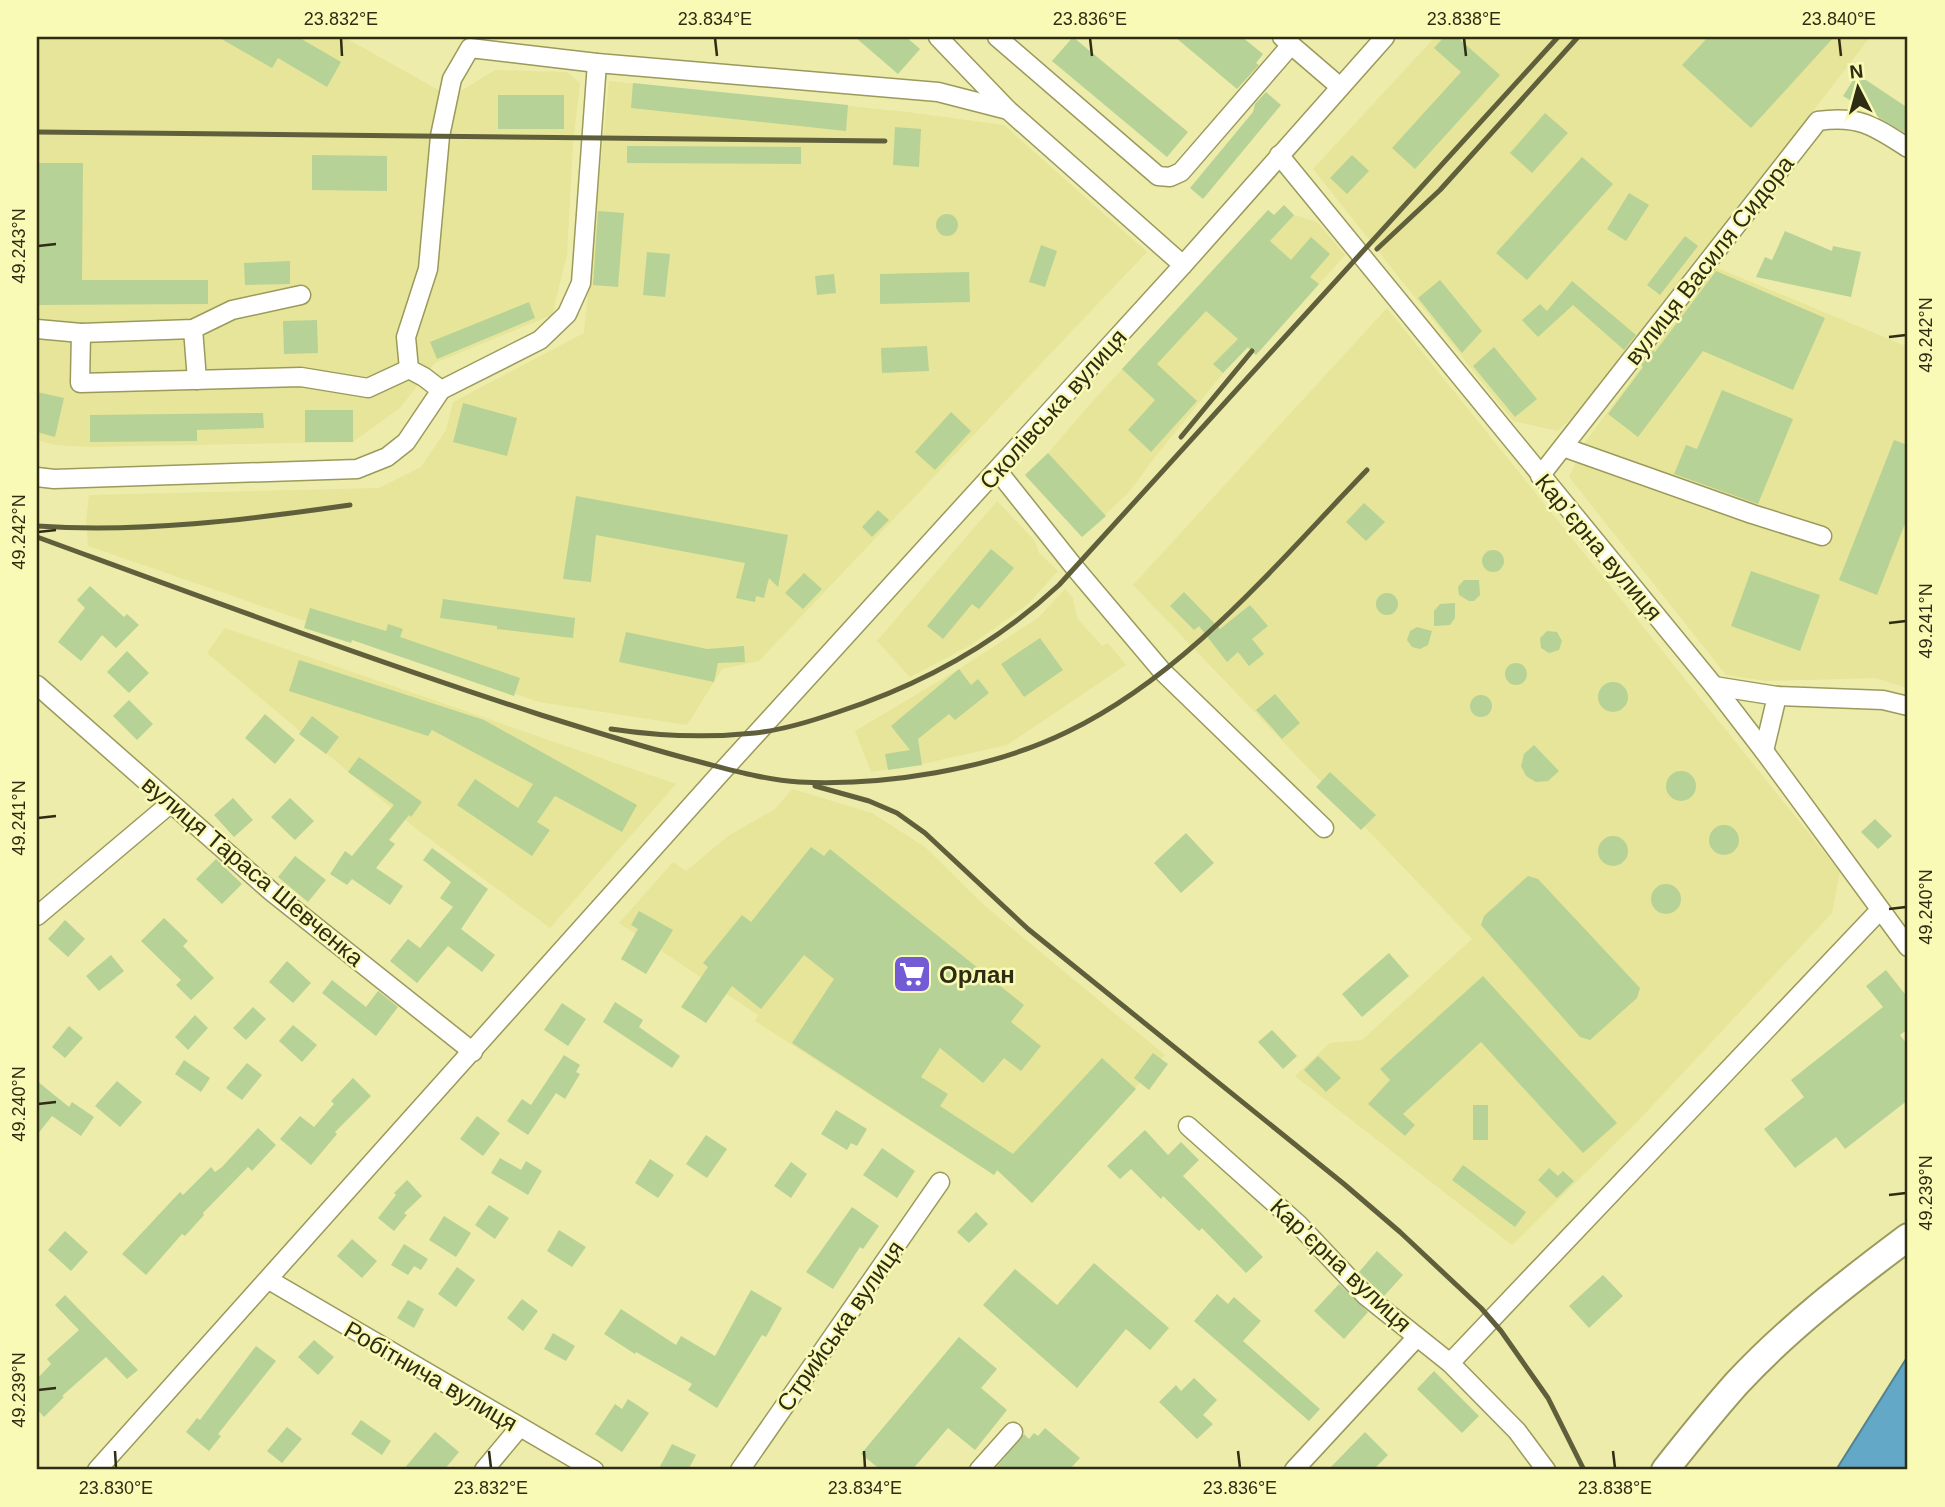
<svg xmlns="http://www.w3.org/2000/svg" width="1945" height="1507" font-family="Helvetica,sans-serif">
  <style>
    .built { fill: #e6e59a }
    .water { fill: #63a8c6; stroke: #538390; stroke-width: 2 }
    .building { fill: #b7d296 }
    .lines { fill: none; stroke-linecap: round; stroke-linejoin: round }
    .minor-casing { stroke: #9b9a5b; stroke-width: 21 }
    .highway-casing { stroke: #9b9a5b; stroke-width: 30 }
    .minor { stroke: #fff; stroke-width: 18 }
    .highway { stroke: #fff; stroke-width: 26 }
    .rail { stroke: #605f3b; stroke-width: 5 }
    .ticks { fill: none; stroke: #2e2d13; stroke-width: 2.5 }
    .labels { text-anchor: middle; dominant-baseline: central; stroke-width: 5; stroke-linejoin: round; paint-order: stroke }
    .street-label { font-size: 24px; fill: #2e2d13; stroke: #fafab7 }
    .poi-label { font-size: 24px; font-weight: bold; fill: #2e2d13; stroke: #fafab7; text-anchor: start }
    .neatline { fill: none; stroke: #2e2d13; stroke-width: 2.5 }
    .ticks-label { font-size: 18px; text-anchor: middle; fill: #2e2d13 }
  </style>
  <rect width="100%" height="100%" fill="#edecaa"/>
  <!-- built -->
  <g class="built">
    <polygon points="37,37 344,37 451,97 495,70 567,72 580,83 573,144 567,255 552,315 435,363 400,408 353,442 88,447 55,445 37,440"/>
    <polygon points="1435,37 1870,37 1585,407 1557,431 1513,421 1313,169"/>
    <polygon points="609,81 907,112 1004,125 1147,252 759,661 722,669 687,725 539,702 88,546 86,521 89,495 379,488 421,467 446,430 453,402 584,333"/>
    <polygon points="1284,205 1294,215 1317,222 1345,255 1256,355 1245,346 1155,457 1129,492 1082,537 1025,475 1048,453 1091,403 1268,210 1274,215"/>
    <polygon points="1715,267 1908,347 1908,688 1875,678 1766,681 1726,675 1569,477 1583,445"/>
    <polygon points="1387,308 1840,872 1832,913 1639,1120 1512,1245 1295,1076 1330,1043 1362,1040 1472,939 1133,585"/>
    <polygon points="997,501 1035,541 1039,553 1058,571 1028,604 971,645 910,677 877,641"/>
    <polygon points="1065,589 1073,598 1077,618 1102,646 1108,643 1126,665 1007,745 922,764 871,772 855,731 959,669 1038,618"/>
    <polygon points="225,628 676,784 550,928 419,831 207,653"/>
    <polygon points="792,789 872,813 925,847 985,906 1165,1055 1032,1203 998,1171 994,1175 755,1021 758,1015 619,923 673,862 686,871 728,836 775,809"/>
  </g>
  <!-- water -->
  <polygon class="water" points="1908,1358 1908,1470 1836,1470 1906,1359"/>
  <!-- building -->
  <g class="building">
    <polygon points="218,37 298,37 341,62 327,87 278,58 272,68"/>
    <polygon points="855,37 906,37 920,49 898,74"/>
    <polygon points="1073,37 1188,132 1167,157 1052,61"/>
    <polygon points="1175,37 1242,37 1263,54 1256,63 1259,65 1237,89"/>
    <polygon points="1444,37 1457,37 1500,75 1415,169 1392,148 1461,72 1434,48"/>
    <polygon points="1708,37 1834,37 1751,128 1682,65"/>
    <polygon points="1857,74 1908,108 1908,135 1843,96"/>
    <polygon points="633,83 848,105 846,131 631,108"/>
    <polygon points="1266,92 1281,105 1203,199 1190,188 1253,112 1255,104"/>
    <rect x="498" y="95" width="66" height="34"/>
    <polygon points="1545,113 1568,133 1532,173 1510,153"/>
    <polygon points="895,127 921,129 919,167 893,165"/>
    <polygon points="627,146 801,147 801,164 627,163"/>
    <polygon points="312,155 387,156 387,191 312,190"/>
    <polygon points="1352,155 1369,171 1347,194 1330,178"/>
    <polygon points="1582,157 1613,184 1527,280 1496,253"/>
    <polygon points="38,163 83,163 82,280 208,280 208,304 37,305"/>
    <polygon points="1629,193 1649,205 1626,241 1607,229"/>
    <polygon points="1284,205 1294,215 1270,241 1291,260 1311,237 1330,254 1310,277 1319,284 1256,355 1248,347 1223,373 1213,364 1238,339 1206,311 1157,364 1197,401 1151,452 1128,430 1155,400 1122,369 1268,210 1274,215"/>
    <polygon points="598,211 624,213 618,287 593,285"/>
    <circle cx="947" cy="225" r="11"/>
    <polygon points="1785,231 1832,251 1833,246 1861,252 1851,297 1756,277 1765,257 1772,260"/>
    <polygon points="1685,236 1698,246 1660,295 1647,285"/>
    <polygon points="1041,245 1057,251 1045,287 1029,282"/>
    <polygon points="647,252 670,254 665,297 643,295"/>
    <polygon points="290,261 290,284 245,285 244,263"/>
    <polygon points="1716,271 1825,318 1793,390 1703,351 1638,437 1608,414 1643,367 1641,365 1653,350 1655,352"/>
    <polygon points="969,272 970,302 880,304 880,274"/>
    <polygon points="834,274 836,293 817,295 815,276"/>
    <polygon points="1440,280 1482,331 1462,353 1418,298"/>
    <polygon points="1572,281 1636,335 1624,350 1573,305 1538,337 1522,320 1540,304 1547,311"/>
    <polygon points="529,302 535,318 437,359 430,342"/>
    <polygon points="317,320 318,353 284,354 283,321"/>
    <polygon points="927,346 929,371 882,373 881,348"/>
    <polygon points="1494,347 1537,399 1515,417 1473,366"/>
    <polygon points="1722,390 1793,419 1758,504 1674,474 1686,445 1697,449"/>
    <polygon points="37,392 64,398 55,437 37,432"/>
    <polygon points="463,403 517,418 507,456 453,442"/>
    <rect x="305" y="410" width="48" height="32"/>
    <polygon points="951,412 971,431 935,470 915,452"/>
    <polygon points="263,413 264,428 197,430 197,441 90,442 90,415"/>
    <polygon points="1894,440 1908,445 1908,516 1877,595 1839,580"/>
    <polygon points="1048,453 1106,516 1082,537 1025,475"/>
    <polygon points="576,496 788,535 778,587 769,578 764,598 756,596 755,602 736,598 745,563 596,535 591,582 563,579"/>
    <polygon points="1364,503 1385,522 1366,541 1346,522"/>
    <polygon points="878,510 889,520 872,537 862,527"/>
    <polygon points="991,549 1014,568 979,609 972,604 943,639 927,626"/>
    <circle cx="1493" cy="561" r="11"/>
    <polygon points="1751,571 1820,595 1800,651 1731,626"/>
    <polygon points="804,573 822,589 803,609 785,593"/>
    <polygon points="1464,580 1479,580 1480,595 1474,601 1469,601 1459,595 1458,587"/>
    <polygon points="90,586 124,617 127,614 139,625 116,648 102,635 81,661 58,642 85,608 77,600"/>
    <polygon points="1184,592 1220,629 1250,605 1268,626 1252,639 1264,654 1249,666 1238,652 1227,662 1199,626 1194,630 1170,606"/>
    <circle cx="1387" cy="604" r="11"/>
    <polygon points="443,599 575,618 573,638 497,629 497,626 440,618"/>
    <polygon points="1455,603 1455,618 1450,625 1434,626 1434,611 1440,604"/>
    <polygon points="310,608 386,631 388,624 403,629 400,637 520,678 514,696 352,640 351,643 304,628"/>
    <polygon points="1417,627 1432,631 1428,645 1420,649 1412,647 1407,640 1410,631"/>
    <polygon points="1547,631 1557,632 1562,641 1559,650 1549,653 1541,648 1540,638"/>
    <polygon points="626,632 707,649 744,646 745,662 718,663 714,682 619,662"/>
    <polygon points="1040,638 1063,670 1024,697 1001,664"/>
    <polygon points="127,651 149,673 129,693 107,672"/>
    <polygon points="299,660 484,720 637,805 622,832 555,796 537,822 550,830 532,856 457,805 475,779 518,808 533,784 432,730 428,736 289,691"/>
    <circle cx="1516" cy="674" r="11"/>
    <polygon points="959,669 971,685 978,679 989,693 955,720 949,714 918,739 922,765 888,770 885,754 910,750 891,726"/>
    <circle cx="1613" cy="697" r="15"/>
    <polygon points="1275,694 1300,723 1282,739 1256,710"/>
    <circle cx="1481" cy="706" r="11"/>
    <polygon points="129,700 153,724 137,740 113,716"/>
    <polygon points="265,714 295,740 275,764 245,738"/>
    <polygon points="312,716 339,737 326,754 299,734"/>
    <polygon points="1534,745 1559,771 1548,781 1536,782 1526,776 1521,766 1524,754"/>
    <polygon points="359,757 422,802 411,817 409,815 389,840 395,844 376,868 403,886 390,905 352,879 347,885 330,874 345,851 352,856 394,805 348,772"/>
    <circle cx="1681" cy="786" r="15"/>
    <polygon points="1330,772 1376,815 1361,830 1316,787"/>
    <polygon points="233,798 253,820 234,837 214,815"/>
    <polygon points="290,798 314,821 295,840 271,817"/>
    <polygon points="1875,819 1892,836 1878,849 1861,832"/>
    <circle cx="1724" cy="840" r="15"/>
    <polygon points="1186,833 1214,863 1181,893 1154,863"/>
    <circle cx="1613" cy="851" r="15"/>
    <polygon points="811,847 824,856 830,849 1024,1005 1011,1022 1041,1046 1021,1071 1004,1058 983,1083 940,1048 921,1077 948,1094 940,1106 1013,1154 1102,1058 1136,1089 1032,1203 997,1170 994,1175 792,1043 834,979 804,955 761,1009 732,986 706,1023 681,1007 708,967 703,963 742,915 751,922"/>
    <polygon points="432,848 488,889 461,929 495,955 482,972 448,946 417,983 390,961 408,939 420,948 453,907 440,898 451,882 423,860"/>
    <polygon points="295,856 326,880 308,902 278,877"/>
    <polygon points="216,859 242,884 222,904 196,879"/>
    <polygon points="1528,876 1538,879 1640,988 1637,998 1590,1040 1580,1037 1481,925 1484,916"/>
    <circle cx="1666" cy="899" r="15"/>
    <polygon points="639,911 673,930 646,974 621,959 638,929 631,925"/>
    <polygon points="164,918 188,941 183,946 214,978 191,1000 176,985 181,980 141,941"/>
    <polygon points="65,920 85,939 68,957 48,939"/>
    <polygon points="1389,953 1409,976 1362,1017 1342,994"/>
    <polygon points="111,955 124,971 99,991 86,976"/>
    <polygon points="287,961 311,983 293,1003 269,982"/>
    <polygon points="1886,970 1908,998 1908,1029 1900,1035 1908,1045 1908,1100 1845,1149 1836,1137 1795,1168 1764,1129 1804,1097 1791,1080 1883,1007 1866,986"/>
    <polygon points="1483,976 1617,1123 1583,1153 1481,1042 1403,1114 1415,1125 1405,1136 1368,1104 1390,1080 1380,1069"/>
    <polygon points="332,980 366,1007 378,991 398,1007 376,1036 322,993"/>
    <polygon points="615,1002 643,1020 639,1027 680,1056 672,1068 603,1022"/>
    <polygon points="562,1003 586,1019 568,1046 544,1030"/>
    <polygon points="253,1007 266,1019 246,1040 233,1028"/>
    <polygon points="195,1015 208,1028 188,1050 175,1037"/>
    <polygon points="293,1025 317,1045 302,1062 279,1041"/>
    <polygon points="69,1026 83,1038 65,1058 52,1047"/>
    <polygon points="1272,1030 1297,1056 1283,1069 1258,1042"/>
    <polygon points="1153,1053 1168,1064 1149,1090 1134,1078"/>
    <polygon points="564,1055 580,1065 576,1072 580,1074 565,1099 556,1093 528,1135 507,1121 522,1099 531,1105"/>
    <polygon points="1318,1056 1341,1078 1326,1092 1304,1070"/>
    <polygon points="184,1060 210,1078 201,1092 175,1074"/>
    <polygon points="247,1063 262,1075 242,1100 226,1088"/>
    <polygon points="353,1078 371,1096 335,1132 337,1134 311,1165 280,1139 300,1116 314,1127 334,1104 331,1101"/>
    <polygon points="37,1081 69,1107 72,1102 94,1117 81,1136 52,1116 37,1135"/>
    <polygon points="117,1081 142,1102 120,1127 95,1106"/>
    <rect x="1473" y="1105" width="15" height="35"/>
    <polygon points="836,1110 867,1129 857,1146 851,1143 847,1150 821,1134"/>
    <polygon points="477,1116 500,1133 483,1156 460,1139"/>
    <polygon points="258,1128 276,1145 252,1171 248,1167 203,1213 204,1215 185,1236 182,1234 146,1275 122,1254 180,1192 183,1195 211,1167 215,1172 222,1167"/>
    <polygon points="1145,1130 1168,1155 1181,1142 1199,1160 1183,1176 1263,1257 1246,1273 1202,1228 1199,1231 1163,1196 1161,1199 1131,1169 1120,1179 1107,1166"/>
    <polygon points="706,1135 727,1149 707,1178 686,1164"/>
    <polygon points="882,1148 915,1171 897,1198 863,1175"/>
    <polygon points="500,1158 521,1170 526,1161 542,1171 528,1195 491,1173"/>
    <polygon points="650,1159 674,1175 658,1198 635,1183"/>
    <polygon points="791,1162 807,1174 791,1198 774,1186"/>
    <polygon points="1463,1165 1526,1212 1515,1227 1452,1180"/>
    <polygon points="1549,1168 1558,1176 1563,1171 1574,1181 1557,1198 1538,1180"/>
    <polygon points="407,1180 422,1196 404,1213 407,1215 394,1231 378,1218 396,1195 394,1193"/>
    <polygon points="489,1205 509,1218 495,1239 475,1225"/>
    <polygon points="852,1207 879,1226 863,1249 860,1247 833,1289 806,1272"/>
    <polygon points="976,1212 988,1224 969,1243 957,1232"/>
    <polygon points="444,1216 471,1233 456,1257 429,1240"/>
    <polygon points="559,1230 586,1247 572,1267 547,1251"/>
    <polygon points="65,1231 88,1252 71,1271 48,1250"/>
    <polygon points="352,1239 377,1261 362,1278 337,1256"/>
    <polygon points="404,1244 428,1259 421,1270 414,1266 408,1275 391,1265"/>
    <polygon points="1377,1251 1403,1275 1384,1296 1359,1272"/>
    <polygon points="1094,1263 1169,1328 1150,1350 1126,1329 1077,1388 983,1305 1015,1269 1057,1305"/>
    <polygon points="457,1267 475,1280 456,1307 438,1294"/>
    <polygon points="1603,1275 1623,1296 1589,1328 1569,1306"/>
    <polygon points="1339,1284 1368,1312 1344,1339 1314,1311"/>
    <polygon points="751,1290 782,1308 766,1337 762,1335 717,1408 688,1390 692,1384 636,1352 635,1354 604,1334 621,1309 676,1345 681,1336 715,1356"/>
    <polygon points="1217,1294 1228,1304 1234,1297 1261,1321 1243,1341 1320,1409 1309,1421 1194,1321"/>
    <polygon points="65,1295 138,1370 127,1379 106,1357 62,1396 64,1397 44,1417 37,1409 37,1379 51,1364 47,1359 79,1330 55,1305"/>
    <polygon points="522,1299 538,1311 523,1331 507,1318"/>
    <polygon points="408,1300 424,1309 414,1328 397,1318"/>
    <polygon points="553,1333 575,1346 566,1361 544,1349"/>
    <polygon points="959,1337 997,1369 981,1388 1007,1410 975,1450 948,1428 912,1470 881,1470 861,1454"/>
    <polygon points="314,1340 334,1357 318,1375 298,1357"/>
    <polygon points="256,1346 276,1361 218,1434 221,1436 209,1451 186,1432 197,1418 200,1420"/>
    <polygon points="1434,1371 1479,1416 1462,1433 1417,1389"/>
    <polygon points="1194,1378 1217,1400 1203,1415 1213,1424 1197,1439 1159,1402 1176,1385 1181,1391"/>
    <polygon points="628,1399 649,1413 622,1452 595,1434 615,1404 622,1409"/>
    <polygon points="361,1420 391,1441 382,1455 351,1434"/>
    <polygon points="287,1427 302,1439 282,1463 267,1451"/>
    <polygon points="1045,1428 1080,1458 1069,1470 994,1470 1024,1434 1029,1439 1034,1433 1038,1436"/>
    <polygon points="435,1432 459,1452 444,1470 403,1470"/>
    <polygon points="1365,1432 1388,1455 1373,1470 1328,1470"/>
    <polygon points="672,1444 696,1455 688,1470 658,1470"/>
  </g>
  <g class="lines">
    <defs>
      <g id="minor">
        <polyline points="938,37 1008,110"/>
        <polyline points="997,37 1158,176 1170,177 1181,172 1291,45"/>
        <polyline points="1282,37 1339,86"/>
        <polyline points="1279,155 1714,686 1764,751 1908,947"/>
        <polyline points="37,329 81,333 193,329 232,310 301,295"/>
        <polyline points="193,329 197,380"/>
        <polyline points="81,333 80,383 301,377 368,388 409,369"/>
        <polyline points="441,390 424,377 409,369 406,337 428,269 440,136 452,79 470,48 597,63 938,92 1008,110 1183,265"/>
        <polyline points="1563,447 1752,514 1822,536"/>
        <polyline points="997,470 1075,568 1162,671 1324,828"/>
        <path d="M1540 476 1818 121C1859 115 1874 126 1908 148"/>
        <polyline points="37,477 54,479 357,469 387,457 406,442 441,390 540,340 567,314 581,283 597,63"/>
        <polyline points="37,685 272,892 473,1052"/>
        <polyline points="1714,686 1777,696 1883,700 1908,706"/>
        <polyline points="1764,751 1777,696"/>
        <polyline points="37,916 171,803"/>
        <polyline points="1188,1126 1298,1224 1366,1296 1450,1363 1517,1431 1546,1470"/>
        <polyline points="269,1280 594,1470"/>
        <polyline points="1450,1363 1880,910"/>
        <polyline points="97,1470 717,777 1183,265 1385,37"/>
        <polyline points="484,1470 519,1428"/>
        <polyline points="740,1470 940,1182"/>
        <polyline points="979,1470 1013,1432"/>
        <polyline points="1294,1470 1417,1337"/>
      </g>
      <path id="highway" d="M1665 1470C1688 1441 1712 1411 1737 1383 1788 1328 1848 1282 1908 1237"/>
    </defs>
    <!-- minor casing -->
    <use href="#minor" class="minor-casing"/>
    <!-- highway casing -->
    <use href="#highway" class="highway-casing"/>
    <!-- minor -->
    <use href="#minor" class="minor"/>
    <!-- highway -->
    <use href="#highway" class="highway"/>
    <!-- rail -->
    <g class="rail">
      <polyline points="37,132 885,141"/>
      <polyline points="1377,249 1440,190 1578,37"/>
      <polyline points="1181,437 1252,351"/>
      <path d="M37 526C142 533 246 520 350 505"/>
      <path d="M37 537C204 598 371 660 541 715 595 732 649 749 704 763 735 771 767 780 799 782 884 786 989 770 1067 732 1187 674 1276 564 1367 470"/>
      <path d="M611 729C658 736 708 738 755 733 783 730 812 721 838 712 921 685 995 645 1059 585L1558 37"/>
      <polyline points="815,786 869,801 897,813 925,833 1028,929 1344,1184 1400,1232 1481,1308 1501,1331 1548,1398 1584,1470"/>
    </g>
  </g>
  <!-- ticks -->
  <path class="ticks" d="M341 38 342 56M715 38 717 56M1090 38 1092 56M1464 38 1466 56M1839 38 1841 56M38 246 56 244M1889 337 1906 335M38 532 56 530M1889 623 1906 621M38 818 56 816M1889 909 1906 907M38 1104 56 1102M1889 1195 1906 1193M38 1390 56 1388M115 1451 116 1468M489 1451 491 1468M864 1451 865 1468M1238 1451 1240 1468M1613 1451 1615 1468"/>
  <!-- icons -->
  <defs>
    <symbol id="supermarket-square" viewBox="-11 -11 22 22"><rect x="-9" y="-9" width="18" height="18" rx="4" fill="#725bd5" stroke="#fafab7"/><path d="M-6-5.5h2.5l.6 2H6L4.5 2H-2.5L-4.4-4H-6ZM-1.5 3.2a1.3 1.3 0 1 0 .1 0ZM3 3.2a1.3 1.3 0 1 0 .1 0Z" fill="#fff"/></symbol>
  </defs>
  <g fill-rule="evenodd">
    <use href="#supermarket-square" x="890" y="952" width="44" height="44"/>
  </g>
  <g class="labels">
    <!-- street labels -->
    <g class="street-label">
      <text transform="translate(1709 260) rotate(-52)">вулиця Василя Сидора</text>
      <text transform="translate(1053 409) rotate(-48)">Сколівська вулиця</text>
      <text transform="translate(1599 547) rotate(50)">Карʼєрна вулиця</text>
      <text transform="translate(253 871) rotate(40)">вулиця Тараса Шевченка</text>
      <text transform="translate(1341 1265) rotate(43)">Карʼєрна вулиця</text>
      <text transform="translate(840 1326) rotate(-55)">Стрийська вулиця</text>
      <text transform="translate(431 1376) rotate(30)">Робітнича вулиця</text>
    </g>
    <!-- poi labels -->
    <g class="poi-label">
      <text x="939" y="974">Орлан</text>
    </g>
  </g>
  <!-- border -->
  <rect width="1945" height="1507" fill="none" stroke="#fafab7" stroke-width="77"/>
  <!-- north arrow -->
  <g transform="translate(1858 88) rotate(354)" stroke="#fafab7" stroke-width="5" paint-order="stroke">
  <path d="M0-5L12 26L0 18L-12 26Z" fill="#2e2d13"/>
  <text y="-10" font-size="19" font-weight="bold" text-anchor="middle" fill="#2e2d13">N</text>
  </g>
  <rect x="38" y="38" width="1868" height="1430" class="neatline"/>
  <g class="ticks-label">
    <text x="341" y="25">23.832°E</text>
    <text x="715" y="25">23.834°E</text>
    <text x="1090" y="25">23.836°E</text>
    <text x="1464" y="25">23.838°E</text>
    <text x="1839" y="25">23.840°E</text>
    <text transform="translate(19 246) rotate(-90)" y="6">49.243°N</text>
    <text transform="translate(1926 335) rotate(-90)" y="6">49.242°N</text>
    <text transform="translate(19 532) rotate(-90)" y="6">49.242°N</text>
    <text transform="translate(1926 621) rotate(-90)" y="6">49.241°N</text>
    <text transform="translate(19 818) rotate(-90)" y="6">49.241°N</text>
    <text transform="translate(1926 907) rotate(-90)" y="6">49.240°N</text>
    <text transform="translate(19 1104) rotate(-90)" y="6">49.240°N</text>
    <text transform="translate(1926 1193) rotate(-90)" y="6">49.239°N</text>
    <text transform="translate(19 1390) rotate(-90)" y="6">49.239°N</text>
    <text x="116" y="1494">23.830°E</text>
    <text x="491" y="1494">23.832°E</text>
    <text x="865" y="1494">23.834°E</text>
    <text x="1240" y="1494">23.836°E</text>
    <text x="1615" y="1494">23.838°E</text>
  </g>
</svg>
